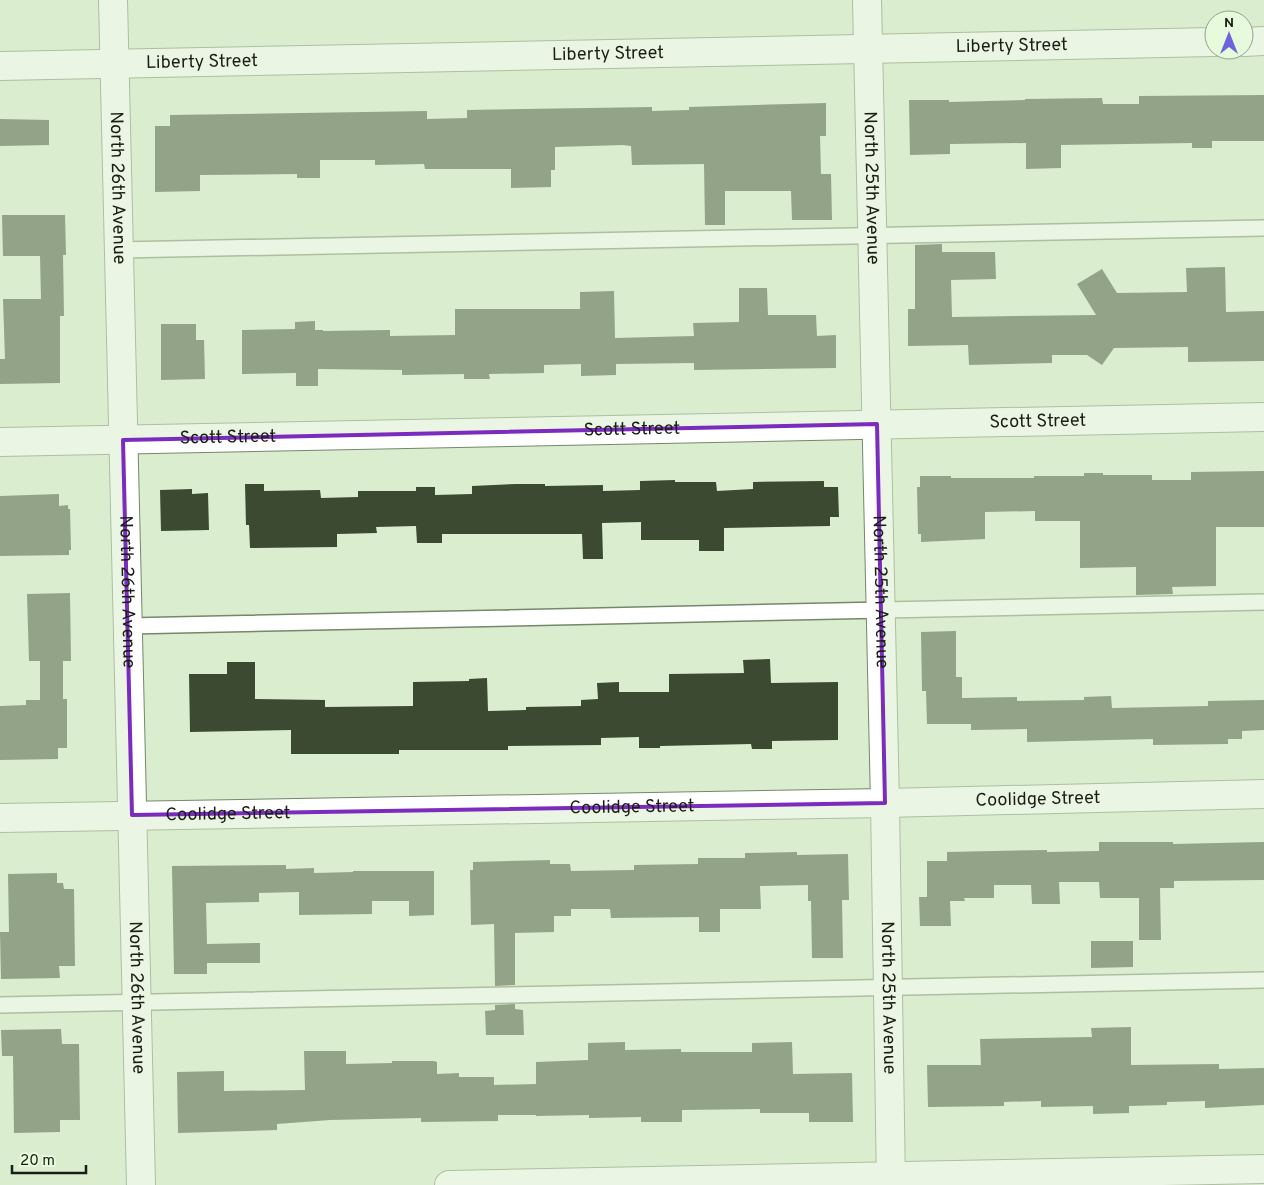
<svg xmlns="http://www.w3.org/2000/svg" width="1264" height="1185" font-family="Overpass,sans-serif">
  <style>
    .building { fill: #3b4a31 }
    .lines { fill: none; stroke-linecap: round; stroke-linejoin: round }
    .lane-casing { stroke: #76876c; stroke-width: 18 }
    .street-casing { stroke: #76876c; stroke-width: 30 }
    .secondary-casing { stroke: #76876c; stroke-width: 30 }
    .lane { stroke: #fff; stroke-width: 15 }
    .street { stroke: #fff; stroke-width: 28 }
    .secondary { stroke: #fff; stroke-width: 28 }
    .marked { fill: none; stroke: #7b2cbf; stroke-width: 4; stroke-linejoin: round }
    .labels { text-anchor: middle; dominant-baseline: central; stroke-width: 5; stroke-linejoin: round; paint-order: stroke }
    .street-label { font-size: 18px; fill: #181f14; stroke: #e7fadb }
  </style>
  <rect width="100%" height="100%" fill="#daedce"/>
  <!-- building -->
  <g class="building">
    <polygon points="1264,95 1264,141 1212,141 1212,148 1192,148 1192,143 1061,145 1061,168 1026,169 1026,143 950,144 950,154 910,155 909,100 949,100 949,102 1025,100 1025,99 1102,98 1103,104 1139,104 1139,96"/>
    <polygon points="826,103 826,136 820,136 821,174 831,174 832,220 792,220 791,191 725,191 725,225 705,225 704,164 632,165 631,146 623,145 555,147 555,170 551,170 551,187 511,188 511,169 425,169 424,164 375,165 375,160 320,160 320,178 297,178 297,174 200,175 200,191 155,192 155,126 170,126 170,115 427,111 427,119 467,118 467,110 652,107 652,111 689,110 689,107"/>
    <polygon points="0,119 49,120 49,145 0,146"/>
    <polygon points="2,215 65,215 66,255 63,255 64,316 60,316 60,383 0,384 0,359 5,359 3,299 41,299 40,256 3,256"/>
    <polygon points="942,244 942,252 995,252 996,279 951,280 952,317 1096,315 1077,284 1102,269 1117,293 1187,292 1186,268 1225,267 1226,312 1264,311 1264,361 1188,362 1188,347 1114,348 1102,365 1087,355 1052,355 1052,363 969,365 968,345 908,346 908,309 915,309 915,245"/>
    <polygon points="739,288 767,288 768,315 816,315 817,336 836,335 836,368 694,370 694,363 616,364 616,375 581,376 581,364 544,365 544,373 489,374 490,379 464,379 464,374 402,375 402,370 318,369 318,386 296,386 296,373 242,374 242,330 295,329 295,322 315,321 315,330 323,330 323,331 390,330 390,336 455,335 455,309 580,309 580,292 614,291 615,338 694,336 693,323 739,322"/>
    <polygon points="161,324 196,324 196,340 204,340 205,379 161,380"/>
    <polygon points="1264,471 1264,527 1216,527 1216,586 1172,587 1173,594 1136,595 1136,567 1080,568 1080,521 1035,521 1035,511 985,512 985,539 921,542 921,534 918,534 917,487 920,487 920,476 951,476 951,478 1034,478 1034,476 1084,476 1084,473 1103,473 1103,475 1152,475 1152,480 1191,480 1191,472"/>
    <polygon points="675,480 675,482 716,482 717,491 753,489 753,482 824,481 824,487 838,487 839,517 830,517 830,526 724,528 724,551 699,551 699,540 641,540 641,522 602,523 603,559 583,559 582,534 442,534 442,543 417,543 416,526 376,527 377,533 337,534 337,547 250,548 249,525 246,525 245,484 264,484 264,491 320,490 321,498 358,497 358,491 416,491 416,487 435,487 435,495 472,494 472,486 516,484 545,484 545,486 603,485 603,491 640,490 640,481"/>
    <polygon points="192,489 192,494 208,493 209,530 161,531 160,490"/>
    <polygon points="59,494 59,506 68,505 68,509 70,509 71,550 69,550 69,555 0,556 0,496"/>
    <polygon points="70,593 71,661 63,661 63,699 67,699 67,748 58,748 58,759 0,760 0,706 26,705 26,700 40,700 40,661 29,661 27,594"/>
    <polygon points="956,631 956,677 962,677 962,698 1017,697 1017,701 1084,700 1084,697 1111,696 1112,708 1208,706 1208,701 1264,700 1264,730 1242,731 1242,739 1228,739 1228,744 1153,745 1153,739 1027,742 1027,729 971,730 971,724 927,724 926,691 922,691 921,632"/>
    <polygon points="770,659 771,683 838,682 838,740 772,741 772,749 752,749 751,744 660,746 660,748 639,748 639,737 601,738 601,745 508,746 508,750 399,750 399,754 291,754 291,730 190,732 189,674 227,674 227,662 255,662 255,699 325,700 325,707 413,706 413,682 469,681 469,679 487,678 488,711 526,710 526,707 581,706 581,700 598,699 597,683 619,682 619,692 669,692 669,674 744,673 743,660"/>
    <polygon points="1099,842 1173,842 1173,844 1264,842 1264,880 1174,881 1174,888 1160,888 1161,940 1139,940 1139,898 1100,898 1099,882 1059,882 1060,904 1032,904 1031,885 994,885 994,898 964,898 965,901 950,901 951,926 920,926 919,897 927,897 927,861 947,861 947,852 1047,850 1047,852 1099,851"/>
    <polygon points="797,852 797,855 848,854 849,900 842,900 843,958 812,958 811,901 808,901 808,885 760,886 761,909 720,909 720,932 699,932 699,917 611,918 610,909 571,909 571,916 554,916 554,932 515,933 515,985 495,986 494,924 471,925 470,870 473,870 473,862 550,860 550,864 570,864 571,871 634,870 634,865 698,864 698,858 745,858 745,853"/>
    <polygon points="286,865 286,869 314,868 314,873 353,872 353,871 434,871 434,915 409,916 409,901 372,901 372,914 299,915 299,892 259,893 259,902 206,903 207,944 260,943 260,963 207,963 207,974 174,974 172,866"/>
    <polygon points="57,873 57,883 63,883 64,889 74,889 75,966 59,966 60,978 1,979 0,932 9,932 8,874"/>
    <polygon points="1091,941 1133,941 1133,967 1091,968"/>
    <polygon points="515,1004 515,1009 523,1010 524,1035 486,1035 485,1011 495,1010 495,1005"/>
    <polygon points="1131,1027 1131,1065 1219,1064 1219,1069 1264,1068 1264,1105 1205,1108 1205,1101 1167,1102 1167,1105 1129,1106 1129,1113 1093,1114 1093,1106 1041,1107 1041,1101 1004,1102 1004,1106 928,1107 927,1065 981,1065 980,1039 1092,1037 1091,1028"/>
    <polygon points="61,1029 62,1044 79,1044 80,1120 60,1120 60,1132 14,1133 13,1056 2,1056 1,1030"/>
    <polygon points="625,1042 625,1050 681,1049 681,1052 752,1052 752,1043 792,1042 793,1074 852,1073 853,1122 809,1122 809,1113 760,1113 760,1109 682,1110 682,1122 641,1122 641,1117 589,1118 589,1115 536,1116 536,1115 498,1115 498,1121 421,1122 421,1118 330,1120 277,1124 277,1130 178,1133 177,1072 224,1071 224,1091 305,1090 304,1051 346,1051 346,1064 392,1063 392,1061 434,1061 437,1062 437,1074 459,1073 459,1077 494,1077 494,1085 536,1084 536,1062 588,1060 588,1043"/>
  </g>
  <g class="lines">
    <defs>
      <g id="lane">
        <polyline points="119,250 1264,228"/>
        <polyline points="128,626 1264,602"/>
        <polyline points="0,1005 1264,980"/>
      </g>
      <g id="street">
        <path id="s1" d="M867 0 885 803 891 1185"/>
        <polyline points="1244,42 1264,41"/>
        <path id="s2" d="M0 66 1214 42"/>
        <path id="s3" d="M0 442 1264 417"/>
        <path id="s4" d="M0 818 885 803 1264 794"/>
        <polyline points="449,1185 1264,1169"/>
      </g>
      <g id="secondary">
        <path id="s5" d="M113 0 141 1185"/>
      </g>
    </defs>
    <!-- lane casing -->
    <use href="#lane" class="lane-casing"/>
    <!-- street casing -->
    <use href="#street" class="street-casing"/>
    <!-- secondary casing -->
    <use href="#secondary" class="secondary-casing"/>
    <!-- lane -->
    <use href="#lane" class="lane"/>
    <!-- street -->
    <use href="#street" class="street"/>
    <!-- secondary -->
    <use href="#secondary" class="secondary"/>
  </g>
  <!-- marked area -->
  <path d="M0 0H1264V1185H0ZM877 424 885 803 132 815 123 440Z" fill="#daedce" fill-opacity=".55" fill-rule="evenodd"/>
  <path class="marked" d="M877 424 885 803 132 815 123 440Z"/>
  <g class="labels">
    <!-- street labels -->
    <g class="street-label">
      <text stroke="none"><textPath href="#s2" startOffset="1012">Liberty Street</textPath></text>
      <text stroke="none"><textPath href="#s2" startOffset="608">Liberty Street</textPath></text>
      <text stroke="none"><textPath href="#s2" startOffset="202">Liberty Street</textPath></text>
      <text stroke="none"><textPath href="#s5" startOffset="188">North 26th Avenue</textPath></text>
      <text stroke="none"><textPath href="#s1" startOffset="188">North 25th Avenue</textPath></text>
      <text stroke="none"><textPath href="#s3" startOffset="1038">Scott Street</textPath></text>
      <text stroke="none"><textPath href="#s3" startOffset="632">Scott Street</textPath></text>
      <text stroke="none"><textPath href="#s3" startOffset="228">Scott Street</textPath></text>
      <text stroke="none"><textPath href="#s5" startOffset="592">North 26th Avenue</textPath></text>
      <text stroke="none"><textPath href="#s1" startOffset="592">North 25th Avenue</textPath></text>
      <text stroke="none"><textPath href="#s4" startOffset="1038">Coolidge Street</textPath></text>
      <text stroke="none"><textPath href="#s4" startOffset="632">Coolidge Street</textPath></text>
      <text stroke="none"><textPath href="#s4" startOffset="228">Coolidge Street</textPath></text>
      <text stroke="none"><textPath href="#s5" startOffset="998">North 26th Avenue</textPath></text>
      <text stroke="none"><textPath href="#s1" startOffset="998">North 25th Avenue</textPath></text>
    </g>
  </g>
  <!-- north arrow -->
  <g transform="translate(1229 35)"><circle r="24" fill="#e7fadb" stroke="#94a28b"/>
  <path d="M0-4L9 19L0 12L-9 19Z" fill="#6d63dd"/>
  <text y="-8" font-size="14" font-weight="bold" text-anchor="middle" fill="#181f14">N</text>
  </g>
  <!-- scale -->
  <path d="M12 1165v8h74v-8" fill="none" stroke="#181f14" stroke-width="2.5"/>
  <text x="20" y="1165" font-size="15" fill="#181f14" stroke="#e7fadb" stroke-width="4" paint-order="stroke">20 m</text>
</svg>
